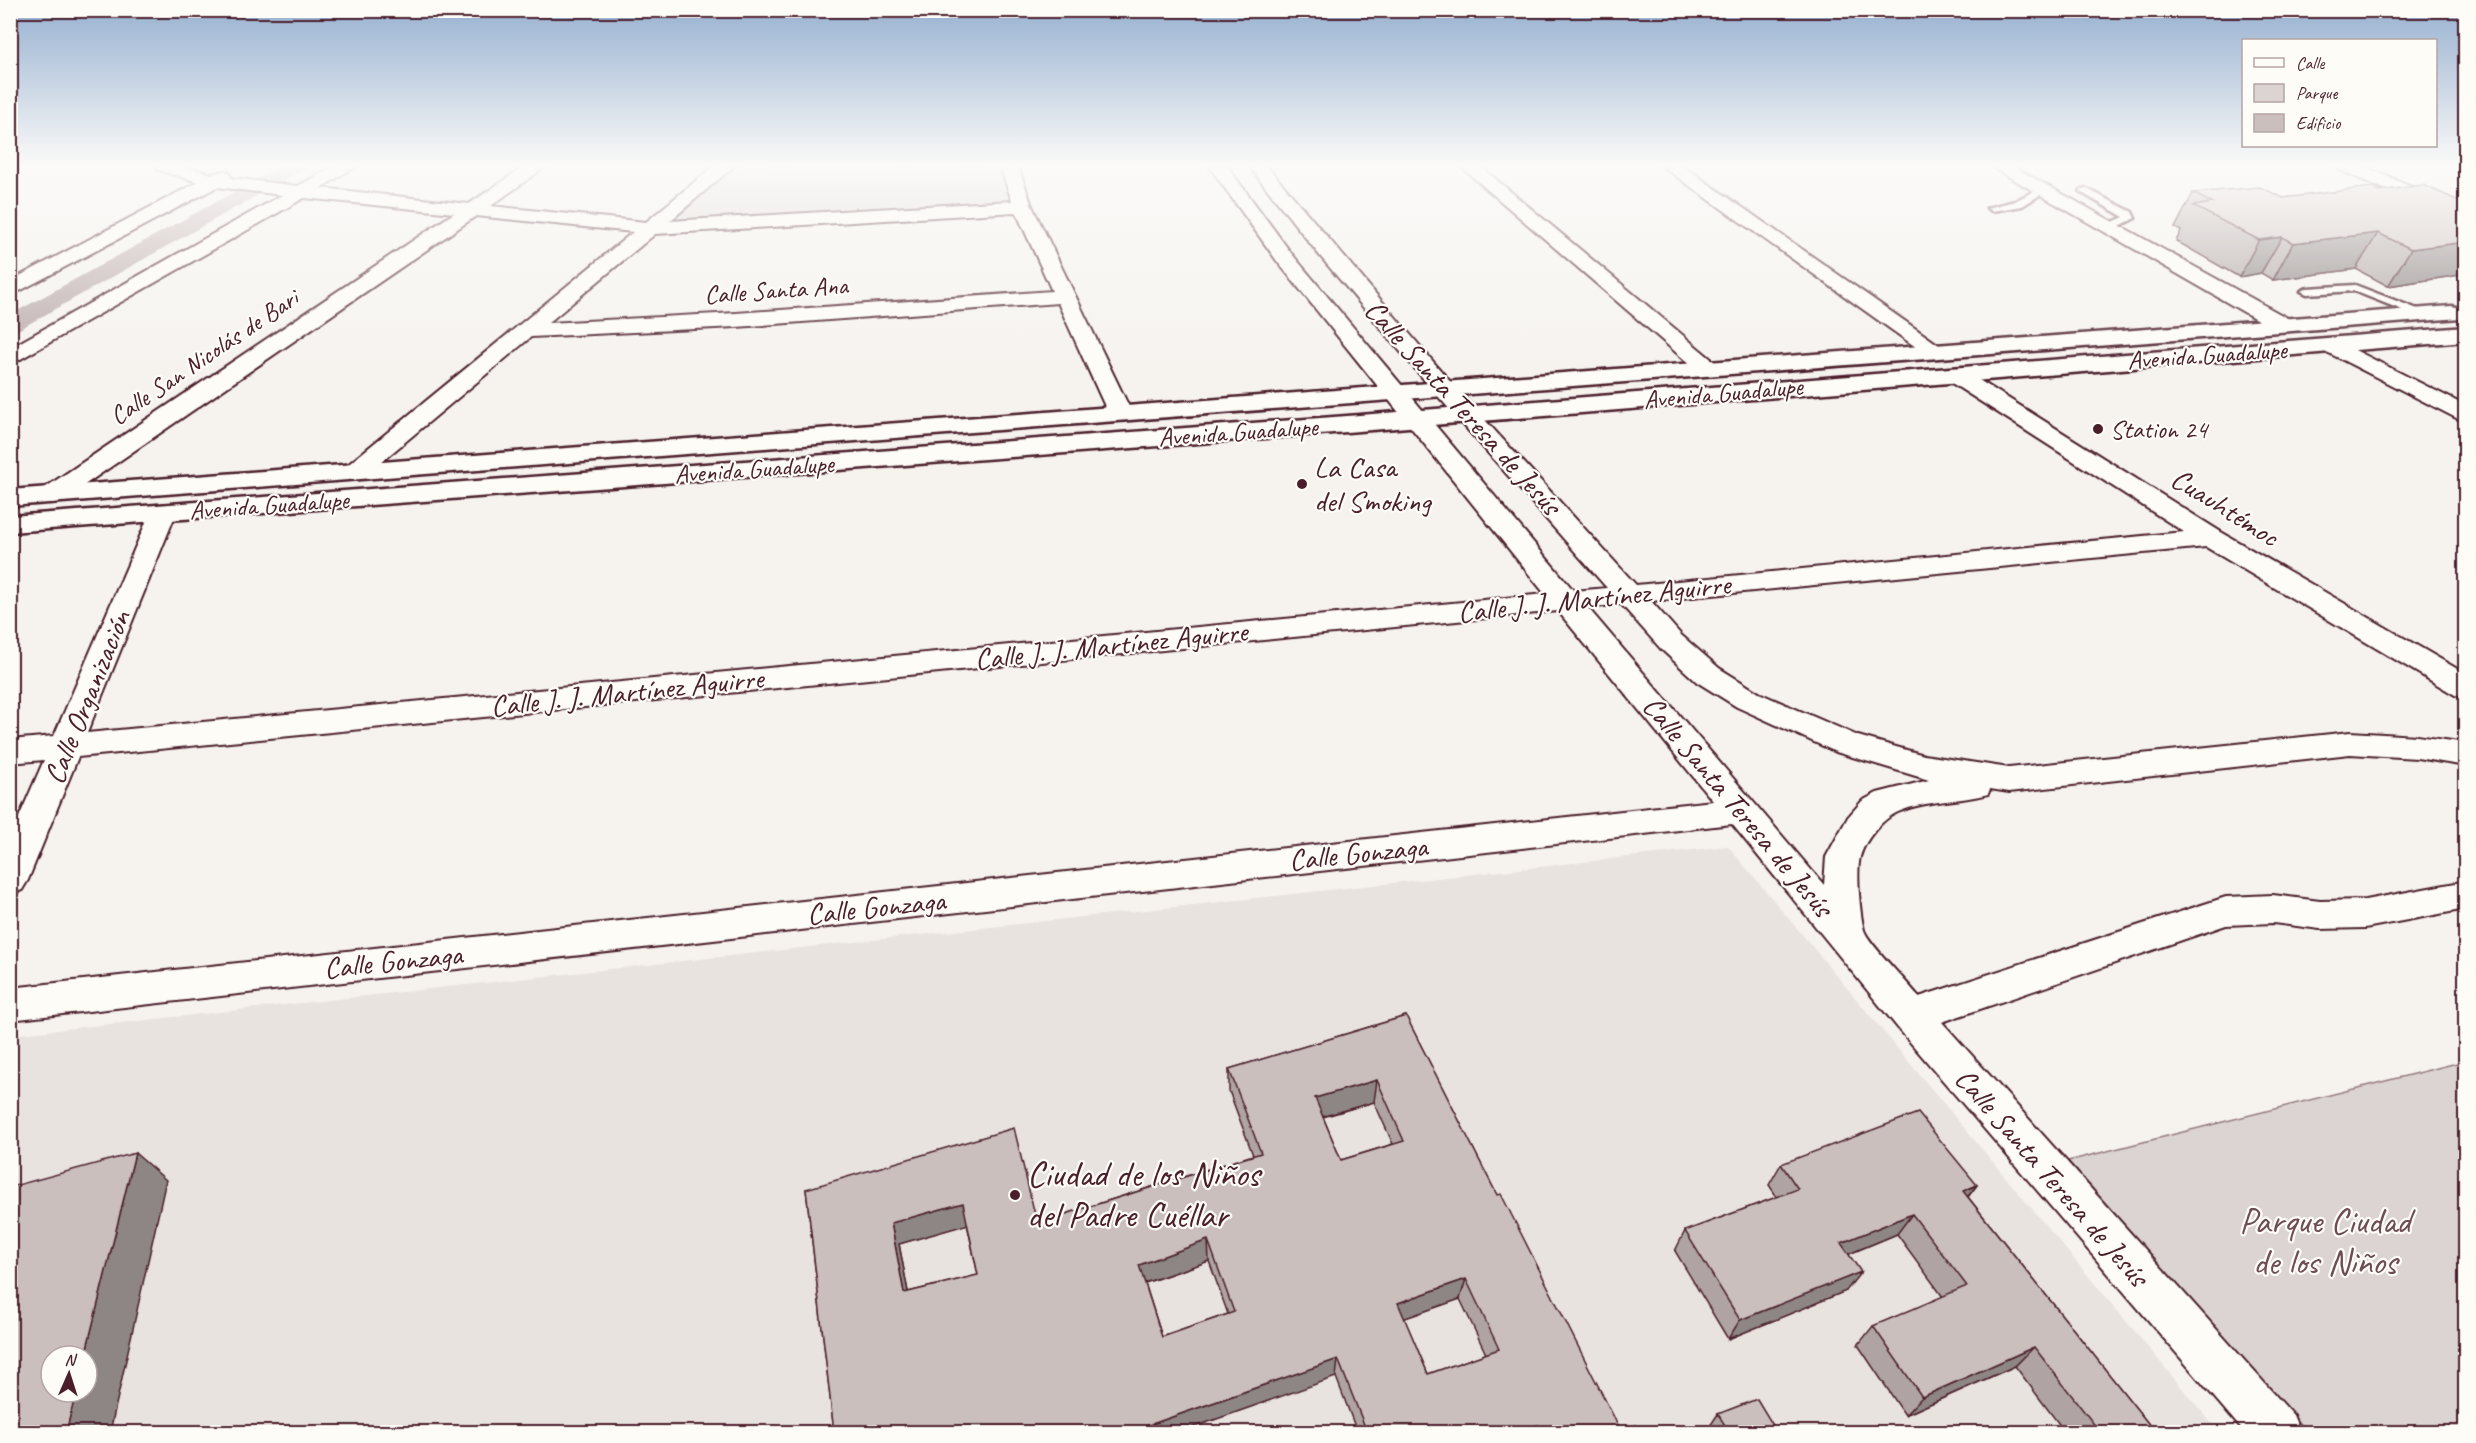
<svg xmlns="http://www.w3.org/2000/svg" width="2476" height="1443" font-family="Caveat,sans-serif">
  <style>
    .built { fill: #e9e3e0; fill-rule: evenodd }
    .green { fill: #dcd4d2; stroke: #937a7e; stroke-width: 1.5 }
    .lines { fill: none; stroke-linecap: round; stroke-linejoin: round }
    .canal { fill: #bbabac; fill-rule: evenodd }
    .service-casing { stroke: #4a1f2b; stroke-width: 5 }
    .minor-casing { stroke: #4a1f2b; stroke-width: 4 }
    .secondary-casing { stroke: #4a1f2b; stroke-width: 5 }
    .primary-casing { stroke: #4a1f2b; stroke-width: 5 }
    .service { fill: #fdfcf7; fill-rule: evenodd }
    .minor { fill: #fdfcf7; fill-rule: evenodd }
    .secondary { fill: #fdfcf7; fill-rule: evenodd }
    .primary { fill: #fdfcf7; fill-rule: evenodd }
    .wall { fill: #afa4a3; stroke: #4a1f2b; stroke-width: 1.5; fill-rule: evenodd }
    .shaded-wall { fill: #8e8685; stroke: #4a1f2b; stroke-width: 1.5 }
    .building { fill: #cbbfbe; stroke: #4a1f2b; stroke-width: 1.5; fill-rule: evenodd }
    .poi-dot { fill: #4a1f2b; stroke: #fdfcf7; stroke-width: 2 }
    .labels { text-anchor: middle; dominant-baseline: central; stroke-width: 4.5; stroke-linejoin: round; paint-order: stroke }
    .far-street-label { font-size: 26px; fill: #4a1f2b; stroke: #fdfcf7 }
    .far-poi-label { font-size: 26px; fill: #4a1f2b; stroke: #fdfcf7; text-anchor: start }
    .street-label { font-size: 30px; fill: #4a1f2b; stroke: #fdfcf7 }
    .poi-label { font-size: 30px; fill: #4a1f2b; stroke: #fdfcf7; text-anchor: start }
    .near-poi-label { font-size: 36px; fill: #4a1f2b; stroke: #fdfcf7; text-anchor: start }
    .near-park-label { font-size: 36px; fill: #6e4c55; stroke: #fdfcf7 }
  </style>
  <rect width="100%" height="100%" fill="#f6f3ef"/>
  <filter id="ink" filterUnits="userSpaceOnUse"><feTurbulence type="fractalNoise" baseFrequency=".0167" numOctaves="2"/><feDisplacementMap in="SourceGraphic" scale="12" xChannelSelector="R" yChannelSelector="G"/><feConvolveMatrix kernelMatrix="1 2 1 2 8 2 1 2 1" color-interpolation-filters="sRGB"/></filter>
  <g filter="url(#ink)">
    <!-- built -->
    <path class="built" d="M1728 846 2219 1432H11L10 1035ZM51 1356H87V1392H51Z"/>
    <!-- green -->
    <g class="green">
      <polygon points="730,166 1002,166 1014,203 656,226"/>
      <polygon points="2465,1061 2465,1432 2307,1432 2068,1161"/>
    </g>
    <g class="lines">
      <!-- canal -->
      <polygon class="canal" points="281,166 305,166 302,170 18,330 10,332 10,315"/>
      <defs>
        <g id="service">
          <polygon points="2040,188 2045,191 2043,193 2022,206 1992,211 1987,208 2015,201"/>
          <polygon points="2085,188 2132,212 2135,218 2112,230 2104,230 2104,226 2124,217 2082,193 2080,191"/>
          <polygon points="2355,285 2428,313 2430,315 2420,317 2354,291 2307,294 2301,291 2307,288"/>
        </g>
        <g id="minor">
          <path d="M155 166H183L212 174 223 171 229 172 231 178 298 186 334 166H356L321 188 469 204 525 166H546L491 206 646 222 714 166H734L670 221 1012 201 1000 166H1018L1032 206 1132 413 1128 418 1120 420 1112 418 1108 413 1058 303 736 327 531 337 363 477 354 480 345 477 341 472 345 467 633 232 476 216 61 501 52 503 43 501 39 495 43 489 454 213 304 198 10 365V348L282 195 217 187 10 296V281L198 182 158 170ZM1016 212 1052 291 736 313 548 323 655 234Z"/>
          <path d="M1209 166H1227L1291 253 1574 591 1607 588 1437 395 1320 256 1249 166H1267L1453 385 1636 585 2184 532 1947 380 1943 375 1947 370H1963L2221 532 2466 674V698L2455 695 2206 547 1651 601 1681 635 1719 668 1759 693 1858 736 1924 755 2009 768 2350 732 2417 736 2466 743V766L2417 758 2350 754 2009 792 1990 789 1988 794C1959 802 1926 800 1898 812 1882 819 1865 839 1860 857 1856 872 1860 915 1864 930 1867 942 1909 984 1919 997L2226 897 2273 895 2320 901 2365 900 2466 881V909L2365 928 2320 929 2273 923 2226 925 1942 1022 2293 1415 2300 1432H2244L1898 1028 1732 824 10 1020V988L1713 801 1558 611 78 757 28 880 22 890 10 894V838L44 760 10 763V740L54 736 150 513 154 507 163 505 172 507 176 513 87 733 1545 594 1277 261ZM1621 604 1661 649 1697 682 1737 707 1836 752 1929 780 1877 793 1862 801 1848 817 1826 857 1824 885 1588 608Z"/>
          <polygon points="1460,166 1480,166 1716,363 1719,368 1716,373 1700,373"/>
          <polygon points="1662,166 1683,166 1946,350 1943,355 1927,355"/>
          <polygon points="1990,166 2012,166 2291,320 2294,325 2291,330 2275,330"/>
          <polygon points="2331,338 2466,406 2466,423 2323,350 2320,345 2323,340"/>
        </g>
        <polygon id="secondary" points="2338,166 2363,166 2466,210 2466,224 2340,170"/>
        <g id="primary">
          <polygon points="2452,306 2460,308 2463,313 2460,318 10,506 10,490"/>
          <polygon points="2466,327 2466,341 1347,432 10,532 10,516 1347,416"/>
        </g>
      </defs>
      <!-- service casing -->
      <use href="#service" class="service-casing"/>
      <!-- minor casing -->
      <use href="#minor" class="minor-casing"/>
      <!-- secondary casing -->
      <use href="#secondary" class="secondary-casing"/>
      <!-- primary casing -->
      <use href="#primary" class="primary-casing"/>
      <!-- service -->
      <use href="#service" class="service"/>
      <!-- minor -->
      <use href="#minor" class="minor"/>
      <!-- secondary -->
      <use href="#secondary" class="secondary"/>
      <!-- primary -->
      <use href="#primary" class="primary"/>
    </g>
    <!-- wall -->
    <g class="wall">
      <polygon points="2379,191 2466,204 2466,274 2388,286 2356,269 2273,280 2261,273 2239,277 2176,241 2181,231 2175,228 2193,193 2283,198"/>
      <path d="M1406 1016 1497 1195 1621 1431 1640 1432H1357L1336 1377 834 1432 806 1189 1037 1223 1253 1155 1229 1091V1069ZM1374 1102 1393 1144 1341 1160 1323 1117ZM967 1224 978 1275 908 1292 899 1244ZM1209 1261 1228 1314 1162 1337 1145 1283ZM1460 1299 1486 1354 1428 1374 1404 1318Z"/>
      <polygon points="1781,1164 1977,1185 1968,1197 2155,1432 2065,1432 2015,1366 1905,1415 1858,1345 1873,1326 1943,1297 1897,1234 1849,1254 1846,1291 1728,1339 1675,1251 1685,1231 1777,1197 1769,1185"/>
      <polygon points="1718,1414 1777,1432 1706,1432"/>
    </g>
    <!-- shaded-wall -->
    <g class="shaded-wall">
      <polygon points="2378,233 2356,269 2273,280 2293,243"/>
      <polygon points="2282,237 2261,273 2239,277 2259,240"/>
      <polygon points="2466,242 2466,274 2388,286 2411,249"/>
      <polygon points="1377,1080 1374,1102 1314,1119 1315,1098"/>
      <polygon points="135,1153 166,1180 110,1432 66,1432 76,1392 87,1392 87,1356 85,1356"/>
      <polygon points="1977,1185 1960,1206 1963,1191"/>
      <polygon points="963,1203 969,1224 899,1244 912,1313 904,1293 891,1223"/>
      <polygon points="1912,1214 1897,1234 1827,1263 1841,1243"/>
      <polygon points="1208,1240 1209,1261 1141,1284 1139,1265"/>
      <polygon points="1861,1272 1846,1291 1728,1339 1740,1320"/>
      <polygon points="1466,1279 1460,1299 1394,1322 1398,1303"/>
      <polygon points="2034,1347 2015,1366 1905,1415 1922,1397"/>
      <polygon points="1338,1359 1336,1377 1180,1432 1129,1432"/>
      <polygon points="1538,1425 1534,1432 1517,1432"/>
    </g>
    <!-- building -->
    <g class="building">
      <polygon points="2423,185 2466,204 2466,242 2411,249 2378,233 2293,243 2282,237 2259,240 2193,206 2212,203 2193,193 2260,187 2283,198 2372,187 2379,191"/>
      <path d="M1406 1016 1497 1195 1501 1194 1621 1431 1636 1425 1640 1432H1541L1538 1425 1517 1432H1367L1338 1359 1129 1432H1013L1012 1431 1009 1432H834L806 1189 1014 1128 1037 1223 1261 1153 1229 1069ZM1377 1080 1404 1141 1341 1160 1315 1098ZM963 1203 978 1275 904 1293 891 1223ZM1208 1240 1234 1312 1162 1337 1139 1265ZM1466 1279 1499 1349 1428 1374 1398 1303Z"/>
      <polygon points="1918,1113 1977,1185 1963,1191 2155,1432 2100,1432 2034,1347 1922,1397 1873,1326 1967,1286 1912,1214 1841,1243 1861,1272 1740,1320 1685,1231 1798,1189 1781,1164"/>
      <polygon points="135,1153 85,1356 51,1356 51,1392 76,1392 66,1432 10,1432 10,1187"/>
      <polygon points="1757,1399 1777,1432 1729,1432 1718,1414"/>
    </g>
  </g>
  <!-- sky -->
  <linearGradient id="sky" x2="0" y2="1"><stop stop-color="#96b0d0"/><stop offset="0.45" stop-color="#fbfaf8"/><stop offset="1" stop-color="#fbfaf8" stop-opacity="0"/></linearGradient>
  <rect width="2476" height="368" fill="url(#sky)"/>
  <!-- markers -->
  <g class="poi-dot">
    <circle cx="2098" cy="429" r="6"/>
    <circle cx="1302" cy="484" r="6"/>
    <circle cx="1015" cy="1195" r="6"/>
  </g>
  <g class="labels">
    <!-- far-street labels -->
    <g class="far-street-label">
      <text transform="translate(776 290) rotate(-4)">Calle Santa Ana</text>
      <text transform="translate(2207 355) rotate(-4)">Avenida Guadalupe</text>
      <text transform="translate(204 357) rotate(-34)">Calle San Nicolás de Bari</text>
      <text transform="translate(1723 393) rotate(-5)">Avenida Guadalupe</text>
      <text transform="translate(1238 432) rotate(-4)">Avenida Guadalupe</text>
      <text transform="translate(754 469) rotate(-4)">Avenida Guadalupe</text>
      <text transform="translate(269 505) rotate(-4)">Avenida Guadalupe</text>
    </g>
    <!-- far-poi labels -->
    <g class="far-poi-label">
      <text x="2110" y="429">Station 24</text>
    </g>
    <!-- street labels -->
    <g class="street-label">
      <text transform="translate(1463 407) rotate(48)">Calle Santa Teresa de Jesús</text>
      <text transform="translate(2225 507) rotate(32)">Cuauhtémoc</text>
      <text transform="translate(1594 598) rotate(-6)">Calle J. J. Martínez Aguirre</text>
      <text transform="translate(1111 645) rotate(-6)">Calle J. J. Martínez Aguirre</text>
      <text transform="translate(627 692) rotate(-6)">Calle J. J. Martínez Aguirre</text>
      <text transform="translate(87 697) rotate(-68)">Calle Organización</text>
      <text transform="translate(1738 806) rotate(50)">Calle Santa Teresa de Jesús</text>
      <text transform="translate(1358 853) rotate(-6)">Calle Gonzaga</text>
      <text transform="translate(876 907) rotate(-6)">Calle Gonzaga</text>
      <text transform="translate(393 961) rotate(-6)">Calle Gonzaga</text>
      <text transform="translate(2052 1177) rotate(49)">Calle Santa Teresa de Jesús</text>
    </g>
    <!-- poi labels -->
    <g class="poi-label">
      <text x="1314" y="467">La Casa<tspan x="1314" dy="34">del Smoking</tspan></text>
    </g>
    <!-- near-poi labels -->
    <g class="near-poi-label">
      <text x="1027" y="1174">Ciudad de los Niños<tspan x="1027" dy="41">del Padre Cuéllar</tspan></text>
    </g>
    <!-- near-park labels -->
    <g class="near-park-label">
      <text x="2325" y="1221">Parque Ciudad<tspan x="2325" dy="41">de los Niños</tspan></text>
    </g>
  </g>
  <!-- margin -->
  <rect width="2476" height="1443" fill="none" stroke="#fdfcf7" stroke-width="36"/>
  <rect x="18" y="18" width="2440" height="1407" fill="none" stroke="#4a1f2b" stroke-width="2" filter="url(#ink)"/>
  <!-- legend -->
  <rect x="2242" y="39" width="195" height="108" fill="#fdfcf7" stroke="#b5a4a5" stroke-width="1.5"/>
  <rect x="2254" y="58" width="30" height="9" fill="#fdfcf7" stroke="#b5a4a5" stroke-width="1.5"/>
  <text x="2296" y="69" font-size="18" fill="#4a1f2b">Calle</text>
  <rect x="2254" y="84" width="30" height="18" fill="#dcd4d2" stroke="#b5a4a5" stroke-width="1.5"/>
  <text x="2296" y="99" font-size="18" fill="#4a1f2b">Parque</text>
  <rect x="2254" y="114" width="30" height="18" fill="#cbbfbe" stroke="#b5a4a5" stroke-width="1.5"/>
  <text x="2296" y="129" font-size="18" fill="#4a1f2b">Edificio</text>
  <!-- north arrow -->
  <g transform="translate(69 1374) rotate(3)"><circle r="28" fill="#fdfcf7" stroke="#b5a4a5" stroke-width="1.5"/>
  <path d="M0-4.5L10 22L0 15L-10 22Z" fill="#4a1f2b"/>
  <text y="-9" font-size="16" font-weight="bold" text-anchor="middle" fill="#4a1f2b">N</text>
  </g>
</svg>
